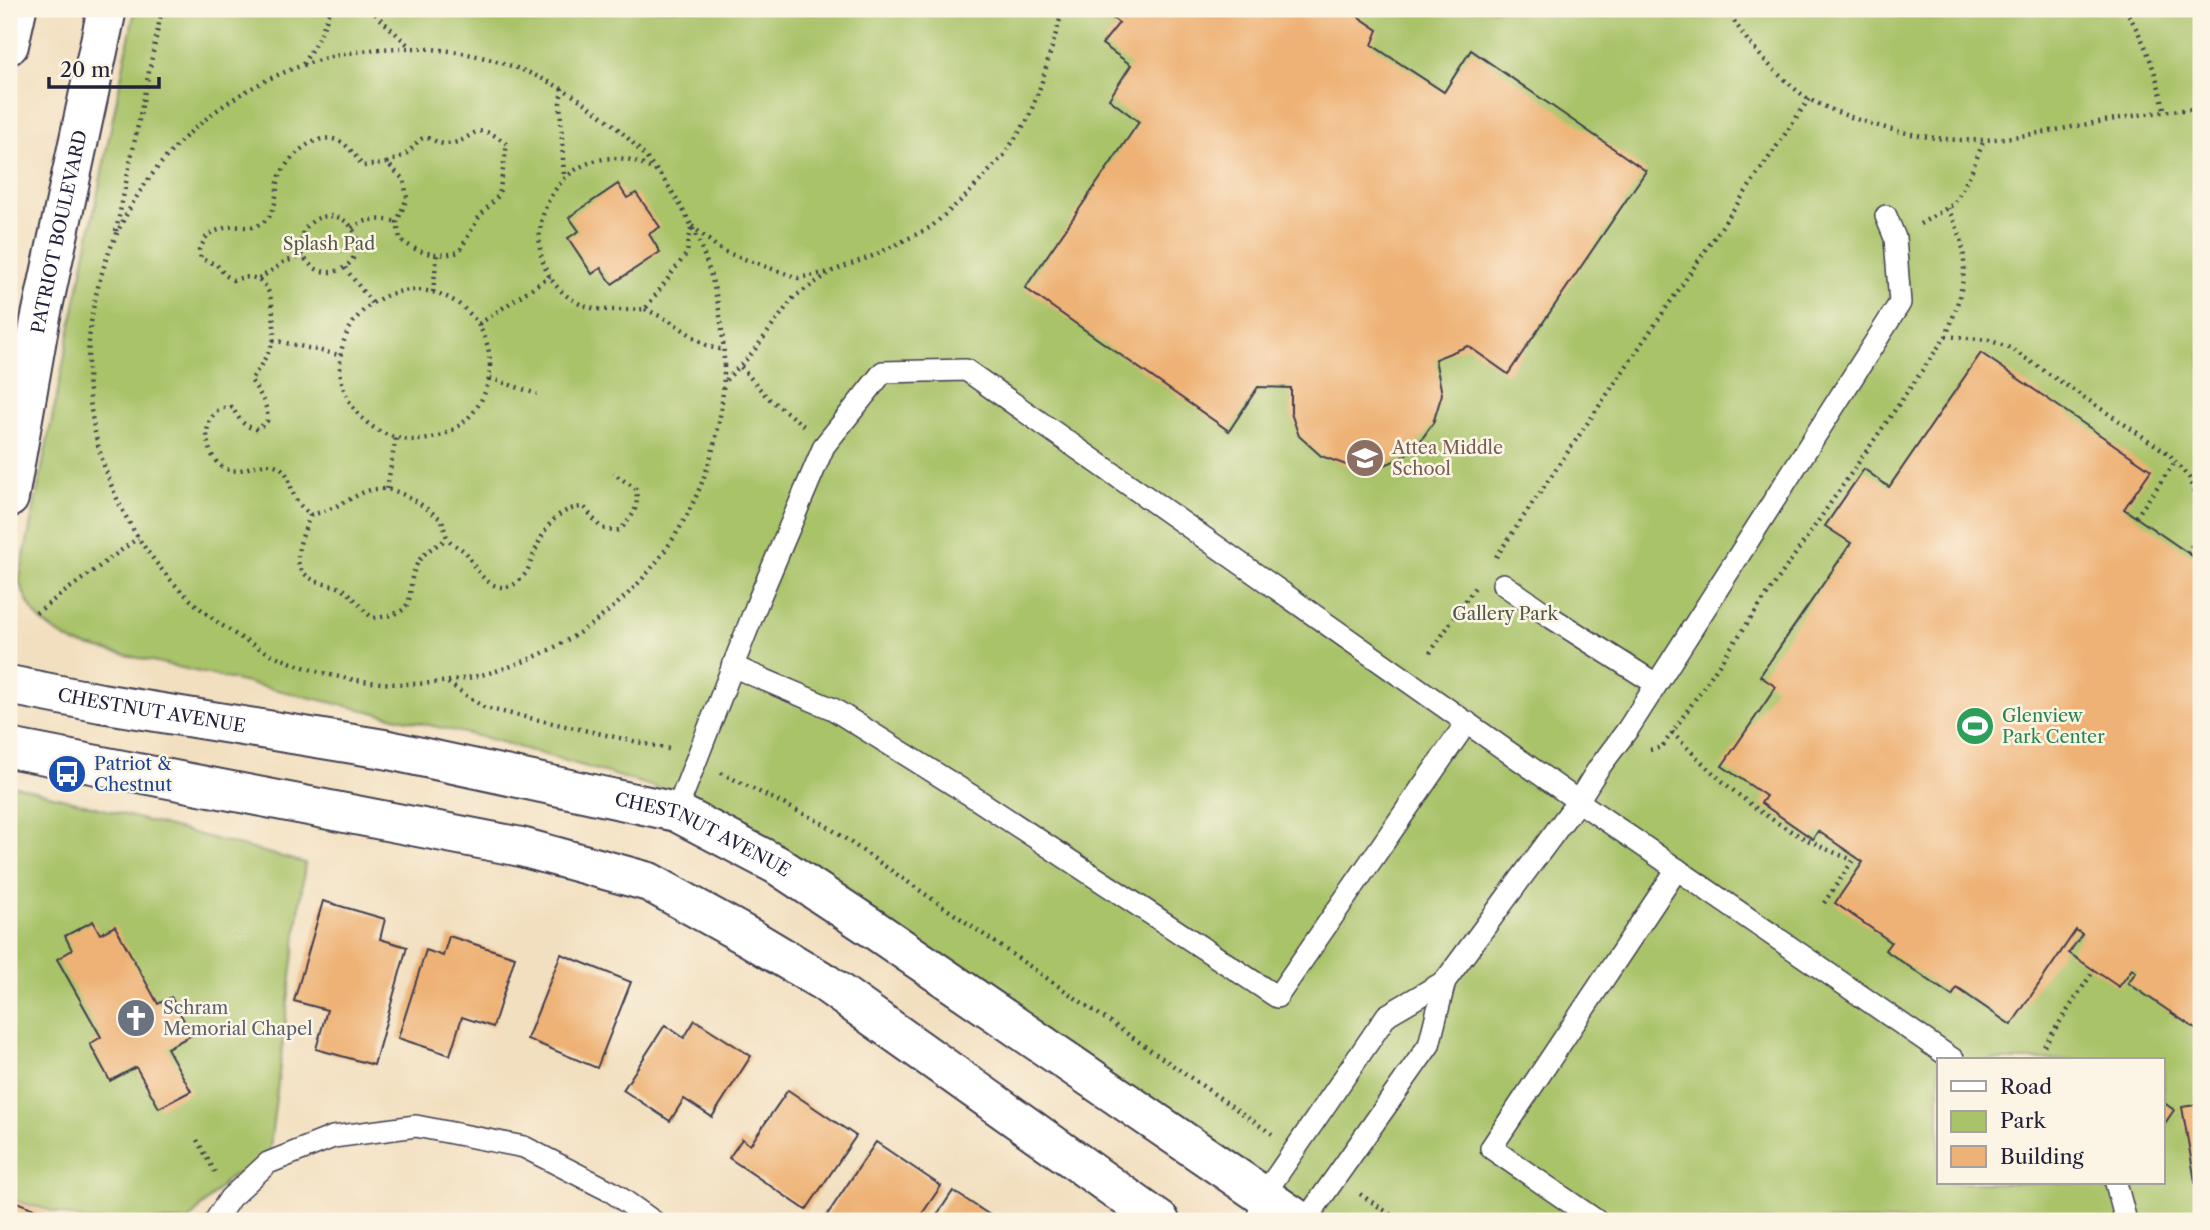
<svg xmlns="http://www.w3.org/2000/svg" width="2210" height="1230" font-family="'Libre Caslon Text',serif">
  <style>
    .green { fill: #a9c369; stroke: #667252; stroke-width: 2; fill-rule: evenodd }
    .building { fill: #eeb276 }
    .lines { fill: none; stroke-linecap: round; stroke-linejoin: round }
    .lane-casing { stroke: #413e4f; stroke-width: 24 }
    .secondary-casing { stroke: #413e4f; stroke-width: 42 }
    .path { stroke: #413e4f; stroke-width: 4.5; stroke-dasharray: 2 5; stroke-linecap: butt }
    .lane { stroke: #fff; stroke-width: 21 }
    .secondary { stroke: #fff; stroke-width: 38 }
    .labels { text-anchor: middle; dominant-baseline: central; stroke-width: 5; stroke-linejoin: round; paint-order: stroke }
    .street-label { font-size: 18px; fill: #22223b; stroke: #fcf5e5 }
    .park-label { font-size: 18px; fill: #515a4b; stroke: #fcf5e5 }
    .education-label { font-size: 18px; fill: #785e54; stroke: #fcf5e5; text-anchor: start }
    .leisure-label { font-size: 18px; fill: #27864d; stroke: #fcf5e5; text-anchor: start }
    .transit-label { font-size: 18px; fill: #164399; stroke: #fcf5e5; text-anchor: start }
    .worship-label { font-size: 18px; fill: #5b616d; stroke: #fcf5e5; text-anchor: start }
  </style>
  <rect width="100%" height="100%" fill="#fcf5e5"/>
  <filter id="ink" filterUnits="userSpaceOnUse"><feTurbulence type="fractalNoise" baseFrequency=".0143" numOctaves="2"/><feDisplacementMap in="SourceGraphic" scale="14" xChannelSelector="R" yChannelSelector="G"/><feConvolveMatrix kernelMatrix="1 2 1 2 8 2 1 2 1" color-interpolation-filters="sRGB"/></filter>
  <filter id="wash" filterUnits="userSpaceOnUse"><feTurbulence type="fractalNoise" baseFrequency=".00686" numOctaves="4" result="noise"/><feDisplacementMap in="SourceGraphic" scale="28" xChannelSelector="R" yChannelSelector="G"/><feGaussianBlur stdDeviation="1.57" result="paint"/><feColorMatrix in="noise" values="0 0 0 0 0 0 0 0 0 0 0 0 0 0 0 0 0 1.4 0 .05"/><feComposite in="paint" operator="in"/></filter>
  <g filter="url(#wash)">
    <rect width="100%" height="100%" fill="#f2dfbf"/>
    <!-- green -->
    <g class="green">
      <path d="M135 9H2201V1221H1318L679 794 494 740 74 643C38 622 35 620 19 582ZM1939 1060H2163V1183H1939Z"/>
      <polygon points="9,784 305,863 268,1163 231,1176 188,1221 87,1221 9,1199"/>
    </g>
    <g id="blocks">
      <!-- building -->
      <g class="building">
        <polygon points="1105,9 1347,9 1378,30 1372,45 1444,92 1471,50 1646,171 1508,374 1468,346 1435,359 1442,394 1433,423 1417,446 1401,458 1378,468 1349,466 1321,456 1299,436 1291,413 1291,388 1258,387 1229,431 1025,288 1139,122 1109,99 1131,65 1102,44 1119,23 1103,11"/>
        <polygon points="618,184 627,198 636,193 660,227 649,234 660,252 612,284 601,268 592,274 568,238 579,231 569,217"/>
        <polygon points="1981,353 2151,470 2124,509 2201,562 2201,1041 2198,1031 2128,983 2136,972 2132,969 2119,987 2069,953 2082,934 2076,930 2011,1025 1957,988 1952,996 1885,950 1891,942 1835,903 1863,862 1818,831 1813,839 1761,803 1766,796 1722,766 1776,687 1760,676 1851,543 1825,526 1864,469 1889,487"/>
        <polygon points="323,901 385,919 380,939 407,947 374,1065 316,1049 327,1010 294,1001"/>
        <polygon points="93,921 100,934 115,926 158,1004 171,997 192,1035 167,1048 191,1091 159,1108 136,1067 110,1081 90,1044 101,1037 57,959 72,950 65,936"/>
        <polygon points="449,936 515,957 493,1027 462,1017 450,1055 398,1038 426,950 443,956"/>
        <polygon points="561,954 631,982 597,1068 527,1039"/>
        <polygon points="695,1020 751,1056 712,1117 684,1099 670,1121 623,1090 665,1025 684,1038"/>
        <polygon points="788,1090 856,1136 806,1210 729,1158 742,1139 750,1145"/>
        <polygon points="2163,1102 2174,1110 2163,1126"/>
        <polygon points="2201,1104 2201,1186 2196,1187 2182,1107"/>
        <polygon points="876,1142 941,1186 917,1221 829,1221 825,1218"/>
        <polygon points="953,1191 999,1221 933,1221"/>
        <polygon points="9,1199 50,1215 48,1221 9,1221"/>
      </g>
    </g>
  </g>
  <g filter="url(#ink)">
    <use href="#blocks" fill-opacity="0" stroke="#413e4f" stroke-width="2"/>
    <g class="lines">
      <defs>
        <g id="lane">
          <polyline points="1503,584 1552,618 1656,684"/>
          <polyline points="732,666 833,709 972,796 1277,997 1467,722"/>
          <polyline points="676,812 759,599 824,446 883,372 966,370 1578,801 1954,1060"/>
          <polyline points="2116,1183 2126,1221"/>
          <polyline points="215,1221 230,1198 268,1163 333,1137 416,1126 524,1147 612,1192 653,1221"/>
          <polyline points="1257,1221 1263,1196 1387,1015 1445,981"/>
          <polyline points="1305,1221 1429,1045 1445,981 1578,801 1598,769 1628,729 1900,303 1895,238 1886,216"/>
          <polyline points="1597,1221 1491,1148 1677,869"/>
        </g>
        <g id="secondary">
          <polyline points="9,45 17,9"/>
          <path id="s1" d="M9 498 40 321 107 9"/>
          <path id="s2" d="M9 685 101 703 384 749 676 812 777 865 872 928 1300 1221"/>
          <polyline points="9,748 521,847 649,882 752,939 824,982 1160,1221"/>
        </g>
      </defs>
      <!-- lane casing -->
      <use href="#lane" class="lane-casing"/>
      <!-- secondary casing -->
      <use href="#secondary" class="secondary-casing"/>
      <!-- path -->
      <g class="path">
        <polyline points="370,9 409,46"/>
        <path d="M1727 9C1745 42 1774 73 1804 96 1811 101 1820 104 1828 108 1876 129 1942 145 1995 139 2064 132 2132 111 2201 109"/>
        <path d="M2125 9C2146 42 2157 75 2165 113"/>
        <circle cx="406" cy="366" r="318"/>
        <polyline points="303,64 319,37 331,9"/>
        <polyline points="562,88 560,103 564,176"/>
        <path d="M387 163C393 160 401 157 407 153 413 149 417 139 424 138 431 137 438 144 445 144 476 143 471 116 507 144L499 195 479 217 459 252C438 258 416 253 400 239L397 222 407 198 404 180 387 163 363 166C356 158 350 147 341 142 318 129 289 155 280 176 274 190 279 210 265 221 255 231 241 225 229 227 222 228 215 232 208 234L199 250 201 259 216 264 225 275 233 280C263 270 271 288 273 314 274 323 275 334 273 342 268 355 259 368 251 380 259 393 269 405 267 421L258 429C244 428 239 419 232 407 228 408 224 407 221 409 200 419 205 454 221 466 239 480 260 456 279 467 291 474 289 488 296 499 299 505 305 510 310 515 330 511 344 502 362 493 391 479 419 503 442 520 444 526 445 536 449 540 455 547 464 548 469 557 480 580 504 602 525 574 529 569 531 560 534 554 544 529 555 508 584 507 597 521 598 533 620 530 633 515 639 510 636 489L613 473"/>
        <path d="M656 171C647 167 636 160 626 159 546 147 505 261 576 302 595 313 623 310 645 309L687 253 691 226"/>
        <circle cx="329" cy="244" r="28"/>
        <polyline points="1920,224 1954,204 1970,175 1984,140"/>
        <polyline points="692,226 722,251 798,278 830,272 875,255 931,227 967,195 1004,155 1028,119 1041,85 1063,9"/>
        <path d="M352 228C366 218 380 218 397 222"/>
        <polyline points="116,231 162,9"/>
        <polyline points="345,268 372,303"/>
        <polyline points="259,279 284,262 303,256"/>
        <circle cx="415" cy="365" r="75"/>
        <polyline points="433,292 437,254"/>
        <polyline points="645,309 670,321 709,347 725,350"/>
        <polyline points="479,324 550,276"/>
        <polyline points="1946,336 1989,340 2010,348 2169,454 2189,478 2201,505"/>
        <polyline points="273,340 339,355"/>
        <polyline points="741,367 767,397 804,426"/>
        <polyline points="490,378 537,394"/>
        <polyline points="726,380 750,356 794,297 828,274"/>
        <polyline points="387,489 396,436"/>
        <path d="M310 515C303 538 284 568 316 581 324 585 335 585 343 589 353 594 361 611 374 618 425 613 402 592 417 564 423 552 436 546 447 539"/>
        <polyline points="2136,517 2175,462"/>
        <polyline points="2187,553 2201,533"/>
        <polyline points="1496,557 1809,99"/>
        <polyline points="36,613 138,538"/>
        <polyline points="1430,653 1475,587"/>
        <polyline points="448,683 485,708 669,749"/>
        <path d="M1672 732C1728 791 1776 831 1853 860"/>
        <path d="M1650 750 1662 747 1946 336C1957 307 1969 276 1962 244 1960 232 1953 220 1948 208"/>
        <polyline points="721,773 824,824 1272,1134"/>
        <polyline points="1824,903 1856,856"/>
        <polyline points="2044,1046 2094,970"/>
        <polyline points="197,1140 215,1172"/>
        <polyline points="1360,1194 1400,1221"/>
      </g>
      <!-- lane -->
      <use href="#lane" class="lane"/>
      <!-- secondary -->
      <use href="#secondary" class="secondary"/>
    </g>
  </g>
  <!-- icons -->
  <defs>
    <symbol id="school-disc" viewBox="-11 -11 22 22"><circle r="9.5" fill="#8d6e63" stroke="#fcf5e5"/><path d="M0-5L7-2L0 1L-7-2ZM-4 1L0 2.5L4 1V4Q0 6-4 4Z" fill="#fff"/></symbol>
    <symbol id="stadium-disc" viewBox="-11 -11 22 22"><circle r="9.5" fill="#2e9e5b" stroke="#fcf5e5"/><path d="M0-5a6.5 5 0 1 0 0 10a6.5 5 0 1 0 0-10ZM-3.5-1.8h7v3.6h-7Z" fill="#fff"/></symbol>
    <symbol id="bus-disc" viewBox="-11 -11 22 22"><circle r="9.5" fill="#1a4fb4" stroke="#fcf5e5"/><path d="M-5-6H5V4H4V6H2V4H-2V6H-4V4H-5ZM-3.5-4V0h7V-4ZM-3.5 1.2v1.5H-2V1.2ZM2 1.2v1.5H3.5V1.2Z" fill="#fff"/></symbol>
    <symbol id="church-disc" viewBox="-11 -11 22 22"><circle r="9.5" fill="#6b7280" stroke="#fcf5e5"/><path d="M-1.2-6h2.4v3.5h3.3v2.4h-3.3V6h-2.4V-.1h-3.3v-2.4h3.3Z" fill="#fff"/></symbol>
  </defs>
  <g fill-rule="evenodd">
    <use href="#school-disc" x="1343" y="436" width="44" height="44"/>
    <use href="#stadium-disc" x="1953" y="704" width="44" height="44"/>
    <use href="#bus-disc" x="45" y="752" width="44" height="44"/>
    <use href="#church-disc" x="114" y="996" width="44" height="44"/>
  </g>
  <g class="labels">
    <!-- street labels -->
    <g class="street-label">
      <text stroke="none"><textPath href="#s1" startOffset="271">PATRIOT BOULEVARD</textPath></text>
      <text stroke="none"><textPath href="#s2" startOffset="145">CHESTNUT AVENUE</textPath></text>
      <text stroke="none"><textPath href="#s2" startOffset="712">CHESTNUT AVENUE</textPath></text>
    </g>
    <!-- park labels -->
    <g class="park-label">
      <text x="329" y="244">Splash Pad</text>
      <text x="1505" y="614">Gallery Park</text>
    </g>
    <!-- education labels -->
    <g class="education-label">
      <text x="1392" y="448">Attea Middle<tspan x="1392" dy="21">School</tspan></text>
    </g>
    <!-- leisure labels -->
    <g class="leisure-label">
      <text x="2002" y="716">Glenview<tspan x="2002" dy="21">Park Center</tspan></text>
    </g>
    <!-- transit labels -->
    <g class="transit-label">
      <text x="94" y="764">Patriot &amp;<tspan x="94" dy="21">Chestnut</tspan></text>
    </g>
    <!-- worship labels -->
    <g class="worship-label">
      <text x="163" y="1008">Schram<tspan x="163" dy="21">Memorial Chapel</tspan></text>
    </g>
  </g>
  <!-- margin -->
  <rect width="2210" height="1230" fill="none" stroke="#fcf5e5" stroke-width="35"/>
  <!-- legend -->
  <rect x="1937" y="1058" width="228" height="126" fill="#fcf5e5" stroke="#a5a1a1" stroke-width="2"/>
  <rect x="1951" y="1081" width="35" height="10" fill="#ffffff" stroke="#a5a1a1" stroke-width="2"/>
  <text x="2000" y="1094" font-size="21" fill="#22223b">Road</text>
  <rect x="1951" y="1111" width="35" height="21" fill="#a9c369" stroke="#a5a1a1" stroke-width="2"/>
  <text x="2000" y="1128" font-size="21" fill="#22223b">Park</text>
  <rect x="1951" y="1146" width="35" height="21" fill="#eeb276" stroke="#a5a1a1" stroke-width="2"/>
  <text x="2000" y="1164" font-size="21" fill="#22223b">Building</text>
  <!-- scale -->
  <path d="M49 77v10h110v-10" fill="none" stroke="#22223b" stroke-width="3.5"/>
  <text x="60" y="77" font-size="21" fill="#22223b" stroke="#fcf5e5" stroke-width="5" paint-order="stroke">20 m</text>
</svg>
